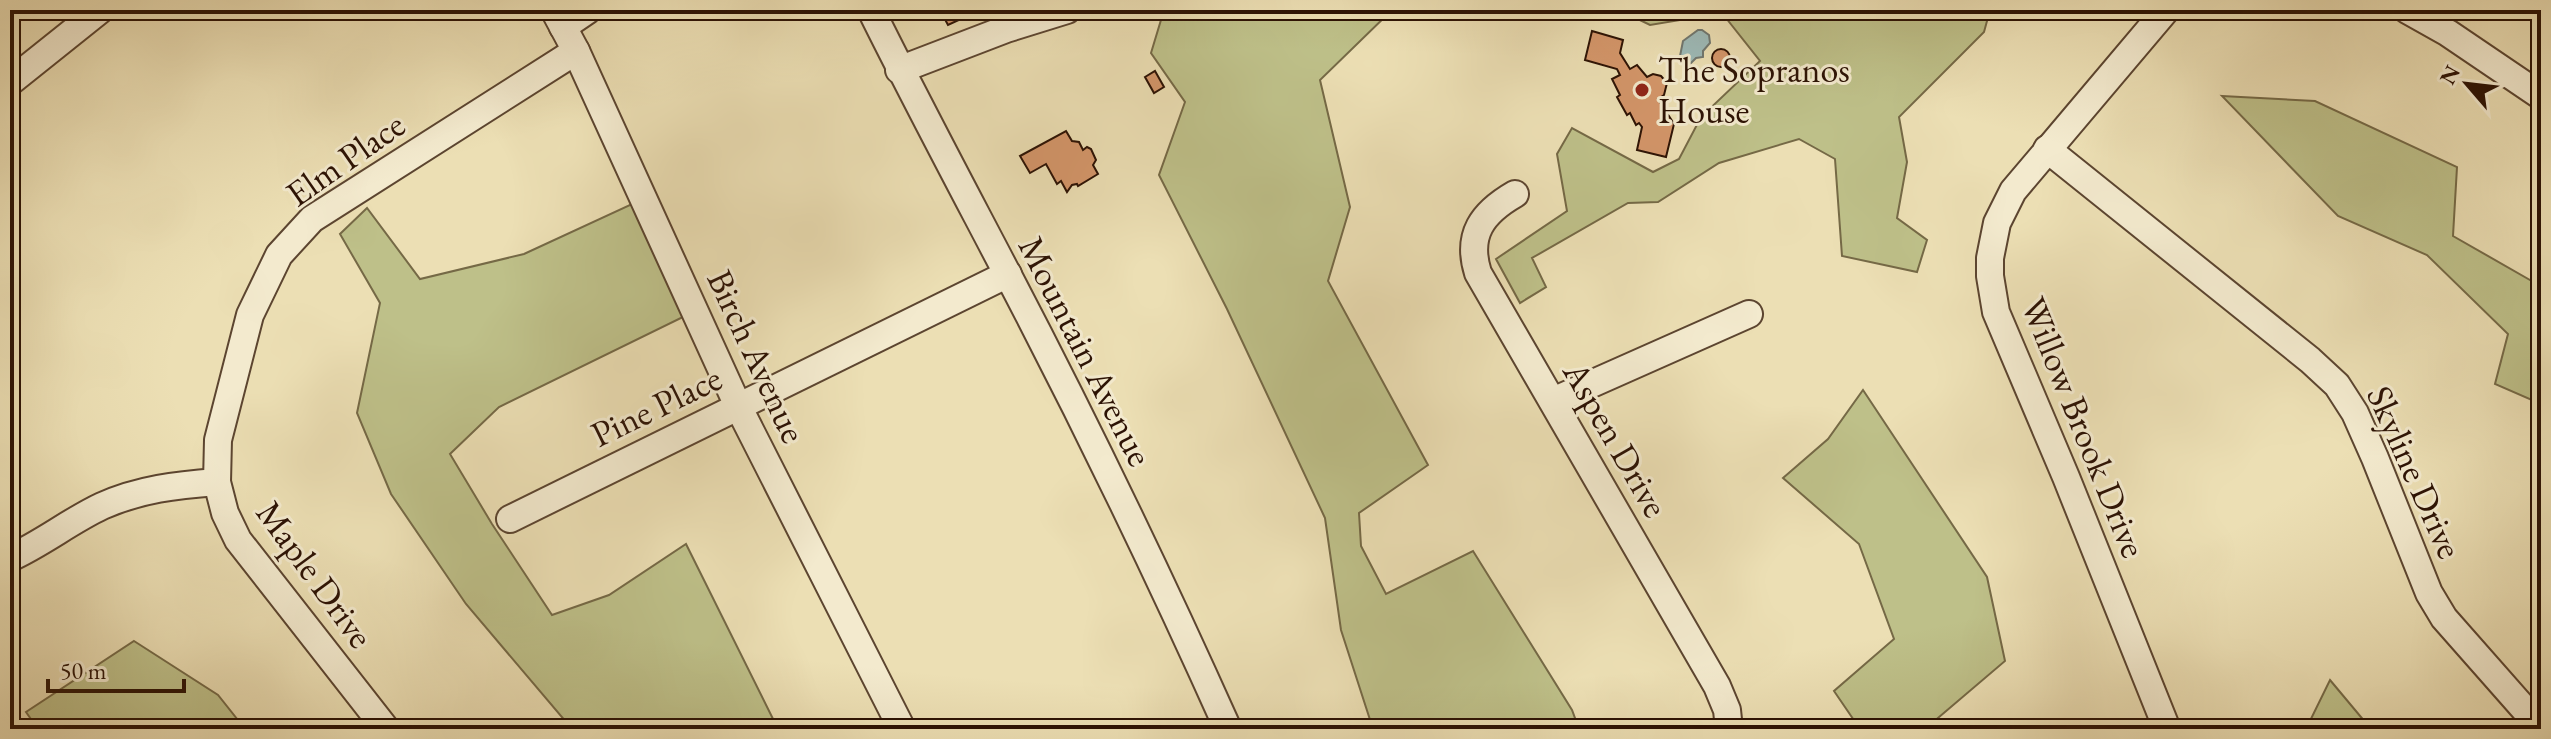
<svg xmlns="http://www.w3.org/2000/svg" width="2551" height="739" font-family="'EB Garamond',serif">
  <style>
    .green { fill: #bec089; stroke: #756946; stroke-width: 2 }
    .water { fill: #9dbab8; stroke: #707770; stroke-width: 2 }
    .building { fill: #d4966a; stroke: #2c1204; stroke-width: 2 }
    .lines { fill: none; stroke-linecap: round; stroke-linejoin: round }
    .minor-casing { stroke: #5c4530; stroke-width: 30 }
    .minor { stroke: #f3eace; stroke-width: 26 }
    .poi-dot { fill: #8f2418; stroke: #f3eace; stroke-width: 3 }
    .labels { text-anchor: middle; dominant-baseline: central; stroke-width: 6; stroke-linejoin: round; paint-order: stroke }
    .poi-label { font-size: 36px; fill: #2c1204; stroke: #f3eace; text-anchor: start }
    .street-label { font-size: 36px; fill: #2c1204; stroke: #f3eace }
  </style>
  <rect width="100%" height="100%" fill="#ecdfb4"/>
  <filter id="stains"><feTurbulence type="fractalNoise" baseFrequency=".0025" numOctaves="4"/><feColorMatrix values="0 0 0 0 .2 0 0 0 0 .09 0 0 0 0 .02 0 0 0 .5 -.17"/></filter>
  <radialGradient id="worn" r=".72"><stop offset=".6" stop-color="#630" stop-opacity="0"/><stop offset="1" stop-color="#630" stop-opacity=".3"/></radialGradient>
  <!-- green -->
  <g class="green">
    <polygon points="1164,10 1392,10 1320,80 1350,207 1328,281 1428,465 1359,513 1361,546 1386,594 1473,551 1572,710 1579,729 1373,729 1341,630 1325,518 1227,309 1159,175 1185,102 1151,53"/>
    <polygon points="1619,10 1990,10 1984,32 1899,117 1907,162 1897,218 1927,240 1917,272 1842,256 1835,159 1799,139 1719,163 1658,202 1628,203 1532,258 1546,287 1520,303 1496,259 1567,211 1557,154 1572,128 1653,172 1679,159 1701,117 1760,61 1722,13 1650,25"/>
    <polygon points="2222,96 2315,101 2457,167 2453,236 2537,284 2541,283 2541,404 2495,384 2508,334 2427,255 2338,216"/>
    <polygon points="632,204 685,316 499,407 450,454 492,524 552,615 609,595 686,544 778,729 572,729 466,604 391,494 357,413 380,303 340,234 367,208 420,279 524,254"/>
    <polygon points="1863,390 1987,577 2005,661 1925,729 1860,729 1834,691 1894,639 1859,544 1783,478 1828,439"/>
    <polygon points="134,641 218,695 245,729 38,729 26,712"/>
    <polygon points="2330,680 2371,729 2306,729"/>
  </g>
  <!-- water -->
  <polygon class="water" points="1698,30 1702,30 1709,35 1710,43 1703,51 1703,57 1696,58 1690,64 1685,64 1680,56 1683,41"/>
  <!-- building -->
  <g class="building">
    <polygon points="940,10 976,10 976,12 948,25"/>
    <polygon points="1592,31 1623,40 1620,53 1630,69 1637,65 1647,77 1653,74 1661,76 1667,83 1664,95 1658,99 1674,124 1666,157 1637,150 1642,127 1639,123 1636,125 1630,113 1627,115 1617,97 1620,95 1612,79 1620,75 1617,69 1585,60"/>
    <circle cx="1721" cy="58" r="9"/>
    <polygon points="1155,71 1164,87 1154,93 1145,77"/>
    <polygon points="1066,131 1072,141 1079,142 1083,150 1087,147 1091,149 1096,160 1093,165 1098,174 1078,186 1077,184 1072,185 1067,192 1061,181 1057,184 1046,164 1030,173 1020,156"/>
  </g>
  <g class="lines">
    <defs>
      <g id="minor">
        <polyline points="554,10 576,51 738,406 902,729"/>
        <path d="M871 10C915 99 962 187 1008 275 1086 424 1159 575 1228 729"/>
        <polyline points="2166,10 2013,191 1997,223 1990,258 1990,276 1996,312 2066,477 2167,729"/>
        <polyline points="2407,10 2448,33 2541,96"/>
        <polyline points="563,27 588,10"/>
        <polyline points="899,70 1006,29 1067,10"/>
        <polyline points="10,82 100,10"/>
        <polyline points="2047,149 2310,360 2337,385 2355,413 2375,458 2429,593 2444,618 2541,728"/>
        <path d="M1515 194C1482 213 1466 235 1478 273L1717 686 1727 710 1729 729"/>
        <polyline points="1553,401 1749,314"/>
        <polyline points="510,519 1008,274"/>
        <path d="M10 558C43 543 70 521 102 506 140 489 177 485 217 482"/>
        <polyline points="386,729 238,540 225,513 217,482 218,440 250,315 279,255 312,219 576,51"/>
      </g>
    </defs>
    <!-- minor casing -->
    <use href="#minor" class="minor-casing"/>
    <!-- minor -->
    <use href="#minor" class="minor"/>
  </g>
  <!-- markers -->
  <circle class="poi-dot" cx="1642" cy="90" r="8"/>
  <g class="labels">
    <!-- poi labels -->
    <g class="poi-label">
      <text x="1658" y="69">The Sopranos<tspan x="1658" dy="41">House</tspan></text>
    </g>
    <!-- street labels -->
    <g class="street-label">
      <text transform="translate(345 159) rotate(-35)">Elm Place</text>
      <text transform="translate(1086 351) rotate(63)">Mountain Avenue</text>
      <text transform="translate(757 356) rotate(65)">Birch Avenue</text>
      <text transform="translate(656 406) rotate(-26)">Pine Place</text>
      <text transform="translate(2084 427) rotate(68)">Willow Brook Drive</text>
      <text transform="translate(1616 439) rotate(60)">Aspen Drive</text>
      <text transform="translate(2415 472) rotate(66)">Skyline Drive</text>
      <text transform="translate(315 574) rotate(54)">Maple Drive</text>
    </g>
  </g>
  <!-- margin -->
  <rect width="2551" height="739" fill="none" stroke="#ecdfb4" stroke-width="40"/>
  <rect x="12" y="12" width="2527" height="715" fill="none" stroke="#2c1204" stroke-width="4"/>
  <rect x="20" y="20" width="2511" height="699" fill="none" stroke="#2c1204" stroke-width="2"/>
  <!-- north arrow -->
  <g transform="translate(2467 84) rotate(298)" stroke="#f3eace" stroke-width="6" paint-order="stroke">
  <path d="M0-6L14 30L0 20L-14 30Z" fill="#2c1204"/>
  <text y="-12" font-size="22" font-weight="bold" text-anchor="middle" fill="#2c1204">N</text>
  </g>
  <!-- scale -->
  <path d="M48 679v12h136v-12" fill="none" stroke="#2c1204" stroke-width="4"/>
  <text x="60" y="679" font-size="24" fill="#2c1204" stroke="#f3eace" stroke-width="6" paint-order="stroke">50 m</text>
  <rect width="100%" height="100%" filter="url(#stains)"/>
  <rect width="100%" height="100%" fill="url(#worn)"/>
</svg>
